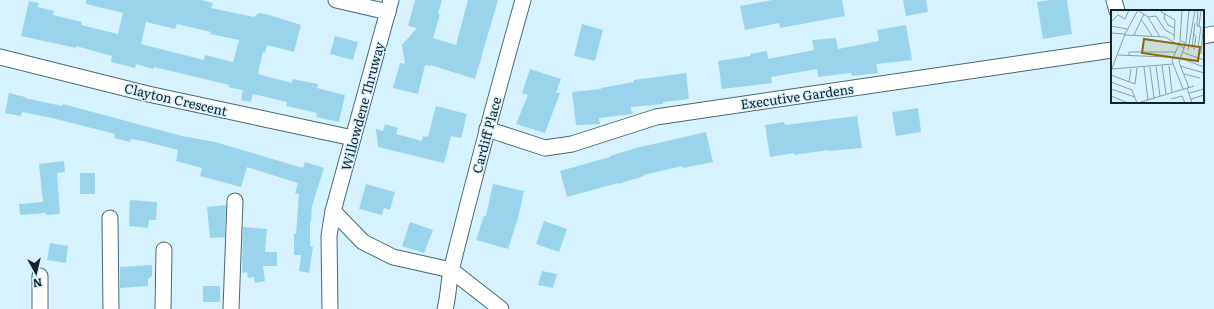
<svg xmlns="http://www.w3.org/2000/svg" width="1214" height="309" font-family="Literata,serif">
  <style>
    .building { fill: #9ad4ec; fill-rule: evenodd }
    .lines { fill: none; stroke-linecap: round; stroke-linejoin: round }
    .street-casing { stroke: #486875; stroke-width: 17 }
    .street { stroke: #fff; stroke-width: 15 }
    .labels { text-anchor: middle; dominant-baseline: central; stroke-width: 3; stroke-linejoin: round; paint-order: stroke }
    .street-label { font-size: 13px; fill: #152328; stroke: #d6f2ff }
    .inset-road { fill: none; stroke: #899fa9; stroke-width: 1 }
    .view { fill: #8b6808; fill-opacity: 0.15; stroke: #8b6808; stroke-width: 2 }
    .inset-edge { fill: none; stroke: #152328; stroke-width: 2 }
  </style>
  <rect width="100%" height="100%" fill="#d6f2ff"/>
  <!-- building -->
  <g class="building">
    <path d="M86 0H201L213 3 211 8 254 17 259 13 266 14 301 25 294 52 267 45 265 53 263 52 258 74 292 83V79L318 84 317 88 345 95 339 122 316 117 317 113 286 106 287 102 253 94 251 102 241 100 243 90 228 87 229 85 154 67 153 69 136 64 135 68 111 62 112 56 76 46V48L21 36 29 1 39 3 38 7 54 11 53 15 82 22 81 25 118 34 123 13 86 4ZM146 22 175 29 177 24 211 32 210 34 239 40 233 62 205 55 204 60 141 44Z"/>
    <polygon points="415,0 442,0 438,14 440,14 433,38 456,45 468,0 498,0 475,79 430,65 430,66 425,65 418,94 393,88 400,63 405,64 402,45 417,28 408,26"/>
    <polygon points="772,0 842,0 845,16 780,28 779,23 745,30 740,6"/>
    <polygon points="903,0 926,0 928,12 906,16"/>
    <polygon points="1050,0 1067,0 1072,34 1043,39 1037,2"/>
    <polygon points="582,24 603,30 595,61 574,56"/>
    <polygon points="906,25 912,60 876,64 878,73 852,76 851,73 818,77 817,69 771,77 772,83 722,89 718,61 750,56 750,54 767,51 768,59 814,50 812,40 836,38 838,49 879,41 877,30"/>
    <polygon points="335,36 358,42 353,60 330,54"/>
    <polygon points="530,69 561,79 556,93 560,93 545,133 516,124 528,95 522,93"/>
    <polygon points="686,73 689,99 663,102 663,104 631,107 632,114 599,118 600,124 576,125 572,92 601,89 601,88 634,82 634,80"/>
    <polygon points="9,93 25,97 25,98 62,106 63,104 182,136 215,142 303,168 305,162 324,168 312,206 311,222 310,221 310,246 313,247 309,273 299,271 301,255 294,255 294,234 296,234 299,194 295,193 298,183 247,167 241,187 200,176 202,168 176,161 178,150 143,141 131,139 130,142 114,138 115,134 52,118 22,112 21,116 5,113"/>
    <polygon points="436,106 467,114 461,138 451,136 444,163 378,147 376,129 383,131 385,124 398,128 396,134 422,141 423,136 428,137"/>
    <polygon points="918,108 921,132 896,136 892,112"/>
    <polygon points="857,116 862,148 829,151 828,150 794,155 794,153 770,157 765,125 784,122 785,125"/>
    <polygon points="706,132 713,162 683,168 682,166 644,175 644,176 618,184 618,183 567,197 560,171 610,157 610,156 636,148"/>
    <polygon points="64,161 65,172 57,173 60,214 46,215 46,213 20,215 19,204 43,202 39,164"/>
    <rect x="80" y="173" width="15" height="21"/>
    <polygon points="366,184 395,192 390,210 384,208 382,215 359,209"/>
    <polygon points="493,184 524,191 518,218 508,249 476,240 484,216 486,216"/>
    <polygon points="130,200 157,202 156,220 149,220 148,228 129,226"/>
    <polygon points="226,205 225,237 210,238 207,207"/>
    <polygon points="544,221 567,229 559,252 536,244"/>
    <polygon points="410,222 433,230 424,253 402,246"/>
    <polygon points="243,227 267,229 265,252 277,252 277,266 263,266 265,281 255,283 254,277 248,278 247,272 242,273"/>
    <polygon points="50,243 68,246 66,263 47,260"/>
    <polygon points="152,265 152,276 148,279 148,286 120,288 120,267"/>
    <polygon points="542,271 557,274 553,288 538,285"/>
    <rect x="203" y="286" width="17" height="16"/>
  </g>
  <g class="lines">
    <defs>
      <g id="street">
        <polyline points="336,0 388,12"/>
        <polyline points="1114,0 1117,11"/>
        <polyline points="1203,36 1214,34"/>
        <polyline points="0,57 148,94 353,138"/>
        <polyline points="487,129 545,148 572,144 656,117 1112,50"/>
        <polyline points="333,211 363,242 393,257 451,270 501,309"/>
        <polyline points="110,218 111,309"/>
        <polyline points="40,276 40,309"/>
        <polyline points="163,309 164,250"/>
        <polyline points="231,309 235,201"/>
        <polyline points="330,309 329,236 333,211 391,0"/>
        <path d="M445 309C449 295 448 281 452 267 474 178 498 89 523 0"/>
      </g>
    </defs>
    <!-- street casing -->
    <use href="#street" class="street-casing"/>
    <!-- street -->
    <use href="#street" class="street"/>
  </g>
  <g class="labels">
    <!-- street labels -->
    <g class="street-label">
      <text transform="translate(797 96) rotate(-8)">Executive Gardens</text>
      <text transform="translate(176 99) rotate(13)">Clayton Crescent</text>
      <text transform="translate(362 106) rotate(-75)">Willowdene Thruway</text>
      <text transform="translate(486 135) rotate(-75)">Cardiff Place</text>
    </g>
  </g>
  <!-- overview -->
  <g transform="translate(1111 10)">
    <rect width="93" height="93" fill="#d6f2ff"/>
    <path class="inset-road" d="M71 0 69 30 74 33M28 1 37 7 49 27M49 1 64 10 63 30M54 3 53 8 57 15 64 18M37 7 45 6 54 20 63 25M30 9 41 26M0 12 7 5 14 9 18 0M0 16 16 19M88 16 90 0M0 23 14 24M83 24 85 26 83 40M14 25 54 27 73 38M23 25 33 4M69 31 61 51 72 79M81 38 84 13M87 38 90 17 86 16 87 0M77 40 84 0M71 42 93 50M90 44 93 9M7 45 55 47M18 45V42H65M69 48 93 57M51 55 55 84M45 56 49 86M58 56 61 82M69 56 93 63M33 57 37 90M39 57 43 88M1 59 62 54M0 61 14 24 27 0M73 64 89 68M0 65 24 74 26 58M0 72 21 80 26 93M18 72 20 59M76 78 81 93M78 78 68 52 75 32 78 0M0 79 24 87M78 83 93 79M0 86 17 93M60 89 71 86 74 93M80 89 93 85M30 92 83 76"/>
    <path class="view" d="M33 29 89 37 87 51 31 43Z"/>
    <rect width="93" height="93" class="inset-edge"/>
  </g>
  <!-- north arrow -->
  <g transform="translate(36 273) rotate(172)" stroke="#d6f2ff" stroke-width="3" paint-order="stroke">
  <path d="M0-3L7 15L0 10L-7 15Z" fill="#152328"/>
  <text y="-6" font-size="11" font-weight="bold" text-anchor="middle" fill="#152328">N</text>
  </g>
</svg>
